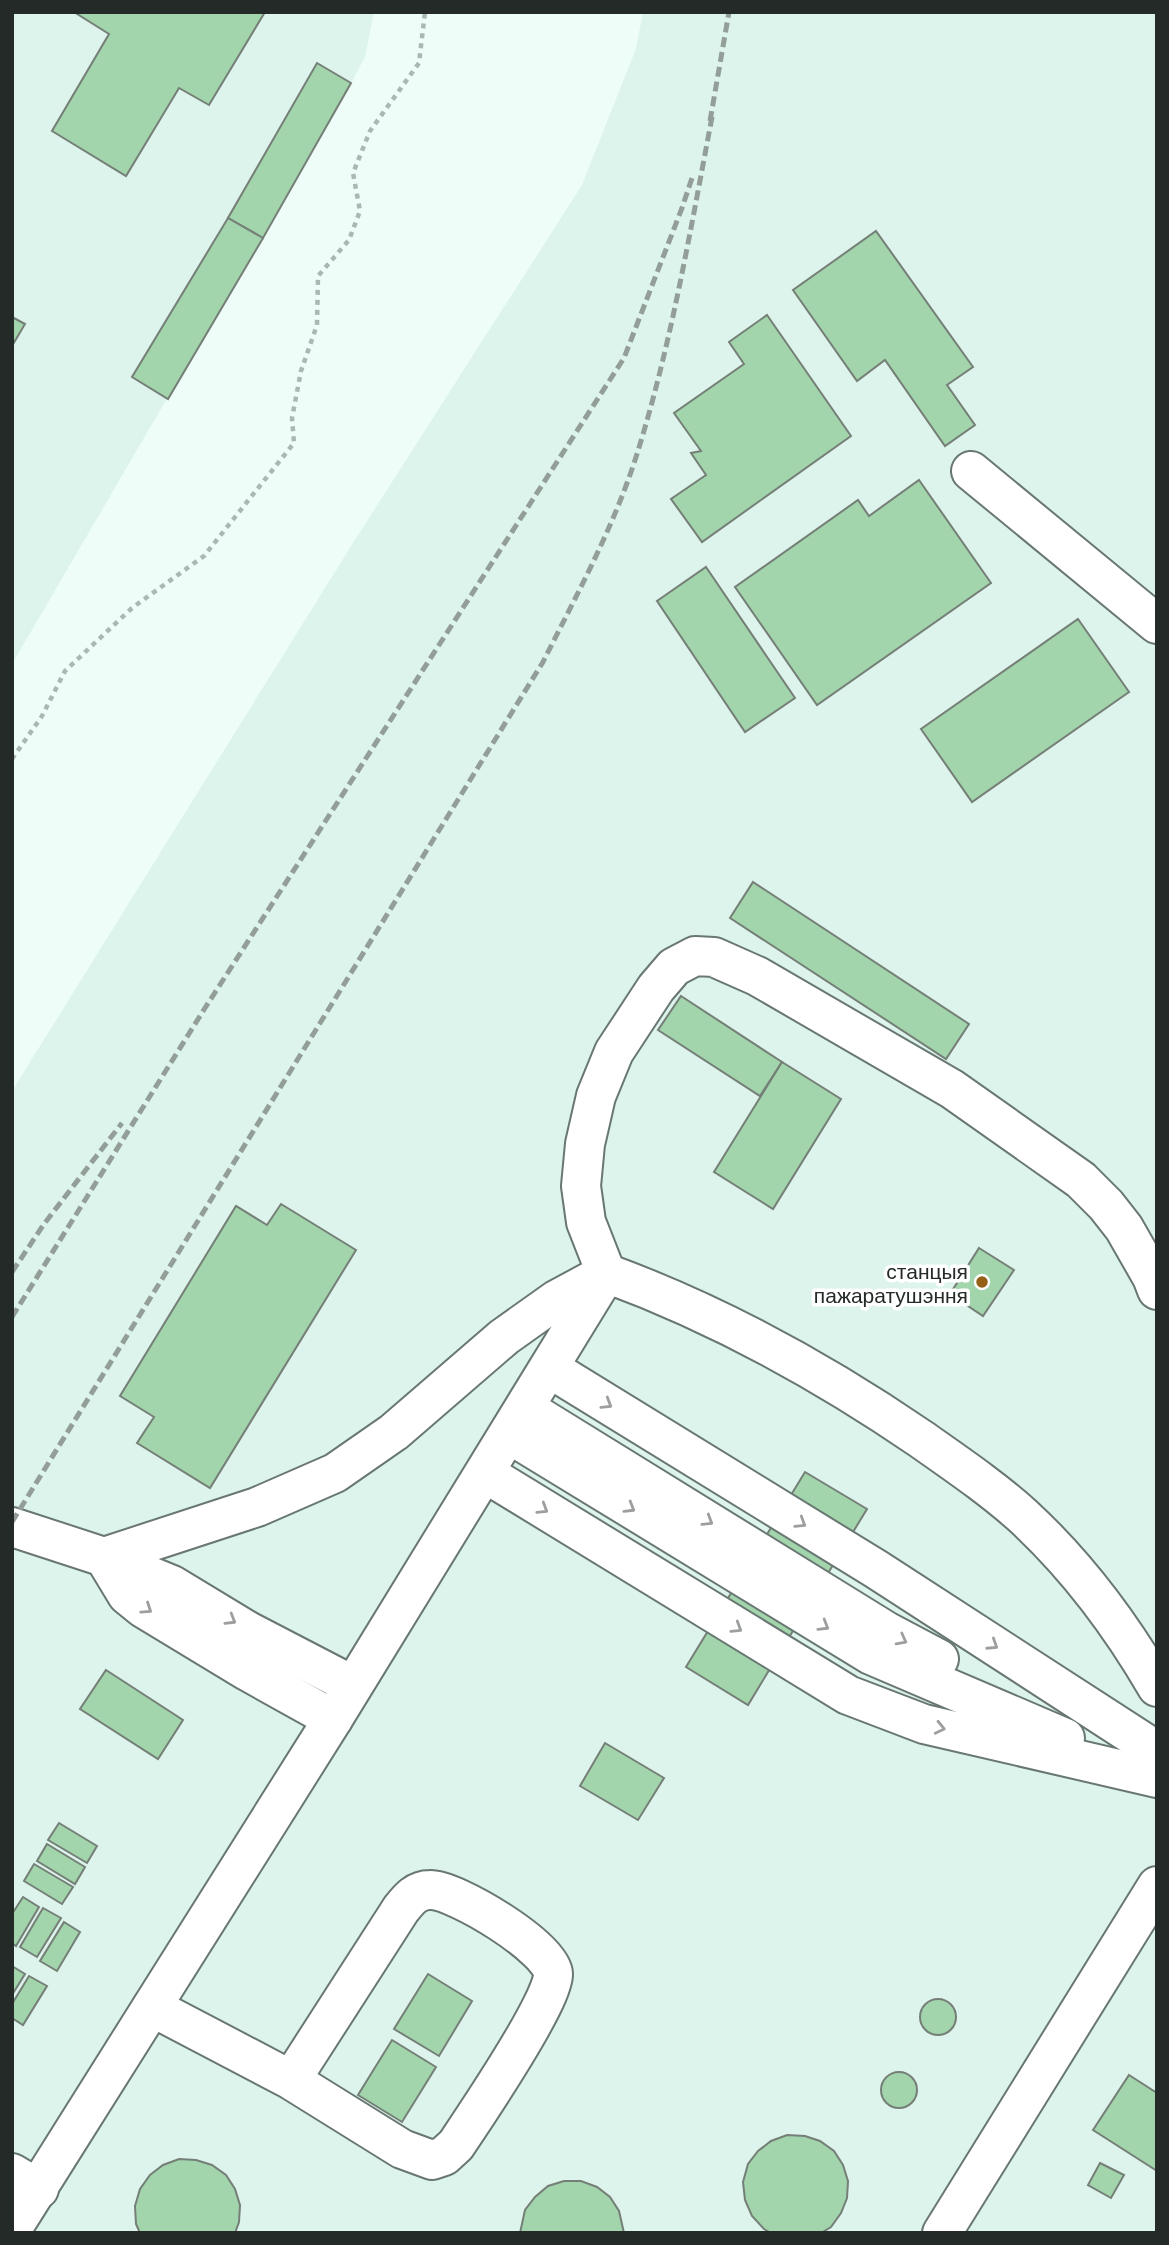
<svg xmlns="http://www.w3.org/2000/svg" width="1169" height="2245" font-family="Barlow,sans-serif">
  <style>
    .built { fill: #dcf4eb }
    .building { fill: #a2d5ac; stroke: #757f77; stroke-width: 2 }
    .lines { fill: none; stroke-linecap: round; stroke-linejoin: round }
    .minor-casing { stroke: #697772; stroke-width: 42 }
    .path { stroke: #abb7b3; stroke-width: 4.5; stroke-dasharray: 5 5; stroke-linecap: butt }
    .minor { stroke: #fff; stroke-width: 38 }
    .rail { stroke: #939e99; stroke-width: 5; stroke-dasharray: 10 5; stroke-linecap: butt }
    .oneway { stroke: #9c9f9e }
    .poi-dot { fill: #956116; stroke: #fff; stroke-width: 2.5 }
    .labels { text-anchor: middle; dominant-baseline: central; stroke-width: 7; stroke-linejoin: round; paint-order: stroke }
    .poi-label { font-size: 21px; fill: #242a28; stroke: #fff; text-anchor: end }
  </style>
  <rect width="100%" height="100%" fill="#eefdf7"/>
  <!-- built -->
  <g class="built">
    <polygon points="12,12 374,12 365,57 351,83 12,664"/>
    <polygon points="643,12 1157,12 1157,2233 12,2233 12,1091 353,543 582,185 636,49"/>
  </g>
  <!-- building -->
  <g class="building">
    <polygon points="74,12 265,12 209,105 179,88 126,176 52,131 109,34"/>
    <polygon points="317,63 351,83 263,238 228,218"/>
    <polygon points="228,218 263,238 168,399 132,377"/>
    <polygon points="876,231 973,367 947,385 975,425 945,446 885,360 857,381 793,290"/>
    <polygon points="767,315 851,436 702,542 671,499 706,475 691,453 701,451 674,413 744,364 729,342"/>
    <polygon points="12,317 25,324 12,346"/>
    <polygon points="919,480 991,583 817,705 735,587 858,500 869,516"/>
    <polygon points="706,567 795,698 745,732 657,601"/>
    <polygon points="1078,619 1129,692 972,802 921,729"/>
    <polygon points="753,882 969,1024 946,1059 730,918"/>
    <polygon points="681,996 782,1062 760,1096 658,1030"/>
    <polygon points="782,1062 841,1099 773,1209 714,1172"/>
    <polygon points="281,1204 356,1250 210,1488 137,1443 154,1417 120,1396 236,1206 267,1225"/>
    <polygon points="979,1248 1014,1270 983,1316 950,1294"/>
    <polygon points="805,1472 867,1509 748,1705 686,1667"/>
    <polygon points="106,1670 183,1720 158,1759 80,1709"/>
    <polygon points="605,1743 664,1778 638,1820 580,1786"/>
    <polygon points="59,1823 97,1846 87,1863 48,1840"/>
    <polygon points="47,1844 85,1867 75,1884 37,1861"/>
    <polygon points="34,1864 73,1887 62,1904 24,1881"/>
    <polygon points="23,1897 39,1907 16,1946 12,1943 12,1914"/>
    <polygon points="43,1908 61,1918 37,1957 20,1947"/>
    <polygon points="64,1922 80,1932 57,1971 40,1961"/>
    <polygon points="12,1966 25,1974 12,1995"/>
    <polygon points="428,1974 472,2001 439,2056 394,2029"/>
    <polygon points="29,1976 47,1986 23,2025 12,2018 12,2004"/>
    <circle cx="938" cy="2017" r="18"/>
    <polygon points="392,2040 436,2067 402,2122 358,2095"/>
    <circle cx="899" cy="2090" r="18"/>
    <polygon points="1129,2075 1157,2093 1157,2171 1093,2130"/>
    <polygon points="787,2135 805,2136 820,2141 834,2151 843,2165 848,2181 847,2198 841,2213 831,2227 821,2233 771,2233 764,2229 752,2216 745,2200 743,2182 748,2164 758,2151 771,2141"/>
    <polygon points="179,2159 196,2160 212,2165 226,2175 235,2189 240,2205 239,2222 235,2233 140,2233 136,2224 135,2206 140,2189 150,2175 163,2165"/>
    <polygon points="1100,2163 1124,2175 1111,2198 1088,2185"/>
    <polygon points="564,2181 581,2181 597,2187 610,2197 619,2211 624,2233 520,2233 525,2210 535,2197 548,2186"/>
  </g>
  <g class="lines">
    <defs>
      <g id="minor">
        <polyline points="971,471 1157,624"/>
        <polyline points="606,1273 586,1222 581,1186 585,1144 596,1096 614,1052 656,988 674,967 695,956 714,957 757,976 952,1089 1081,1180 1106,1205 1124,1228 1152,1277 1157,1290"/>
        <polyline points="549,1368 876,1569 1157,1751"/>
        <polyline points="525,1408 886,1631 939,1659"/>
        <polyline points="509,1434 871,1655 1065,1738"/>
        <polyline points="485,1473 848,1695 924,1724 1157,1778"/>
        <polyline points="12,1527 104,1557 172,1585 248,1631 352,1685"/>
        <path d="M104 1557 257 1507 335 1473 394 1432 504 1337 556 1300 606 1273C718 1314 823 1372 921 1439 955 1463 992 1488 1023 1516 1076 1565 1121 1625 1157 1687"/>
        <polyline points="104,1557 127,1595 143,1608 247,1671 333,1719"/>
        <path d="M152 2007 291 2080 402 2149 432 2160 444 2156 456 2145C474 2118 554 2000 553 1974 553 1949 455 1889 430 1890 416 1890 409 1899 401 1909L291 2080"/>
        <polyline points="12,2173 39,2189"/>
        <polyline points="12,2229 333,1719 606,1274"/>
        <polyline points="942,2233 1157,1886"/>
      </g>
    </defs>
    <!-- minor casing -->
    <use href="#minor" class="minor-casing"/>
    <!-- path -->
    <polyline class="path" points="12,759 42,716 65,671 132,608 204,556 294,443 292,418 301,371 317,325 318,276 349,240 360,211 353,173 370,131 419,63 425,12"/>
    <!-- minor -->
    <use href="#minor" class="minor"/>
    <!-- rail -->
    <g class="rail">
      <polyline points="710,121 729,12"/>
      <polyline points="12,1272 44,1224 122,1123"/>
      <polyline points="12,1317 205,1008 624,358 682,208 692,178"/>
      <path d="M12 1522 543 662C577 594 614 527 637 454 672 342 691 226 713 112"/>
    </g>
  </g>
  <!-- one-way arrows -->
  <defs><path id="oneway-chevron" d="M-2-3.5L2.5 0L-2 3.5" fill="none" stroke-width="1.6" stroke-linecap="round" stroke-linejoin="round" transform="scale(1.75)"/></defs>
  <g class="oneway">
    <use href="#oneway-chevron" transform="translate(607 1404) rotate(32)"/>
    <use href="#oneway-chevron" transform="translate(630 1508) rotate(31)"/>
    <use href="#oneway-chevron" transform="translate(543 1509) rotate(32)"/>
    <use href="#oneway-chevron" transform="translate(708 1521) rotate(32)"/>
    <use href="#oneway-chevron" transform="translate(801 1523) rotate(32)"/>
    <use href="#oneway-chevron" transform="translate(147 1609) rotate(34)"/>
    <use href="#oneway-chevron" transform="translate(231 1620) rotate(31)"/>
    <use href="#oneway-chevron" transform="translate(824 1626) rotate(31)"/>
    <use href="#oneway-chevron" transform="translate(737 1628) rotate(32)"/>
    <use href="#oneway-chevron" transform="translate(902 1640) rotate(28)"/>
    <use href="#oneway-chevron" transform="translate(993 1645) rotate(33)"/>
    <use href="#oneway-chevron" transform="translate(940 1728) rotate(13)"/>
  </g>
  <!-- markers -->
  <circle class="poi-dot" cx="982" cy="1282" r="7"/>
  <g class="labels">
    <!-- poi labels -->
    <g class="poi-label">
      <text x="968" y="1270">станцыя<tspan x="968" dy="24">пажаратушэння</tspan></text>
    </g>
  </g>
  <!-- border -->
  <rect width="1169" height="2245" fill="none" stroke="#242a28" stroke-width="28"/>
</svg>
